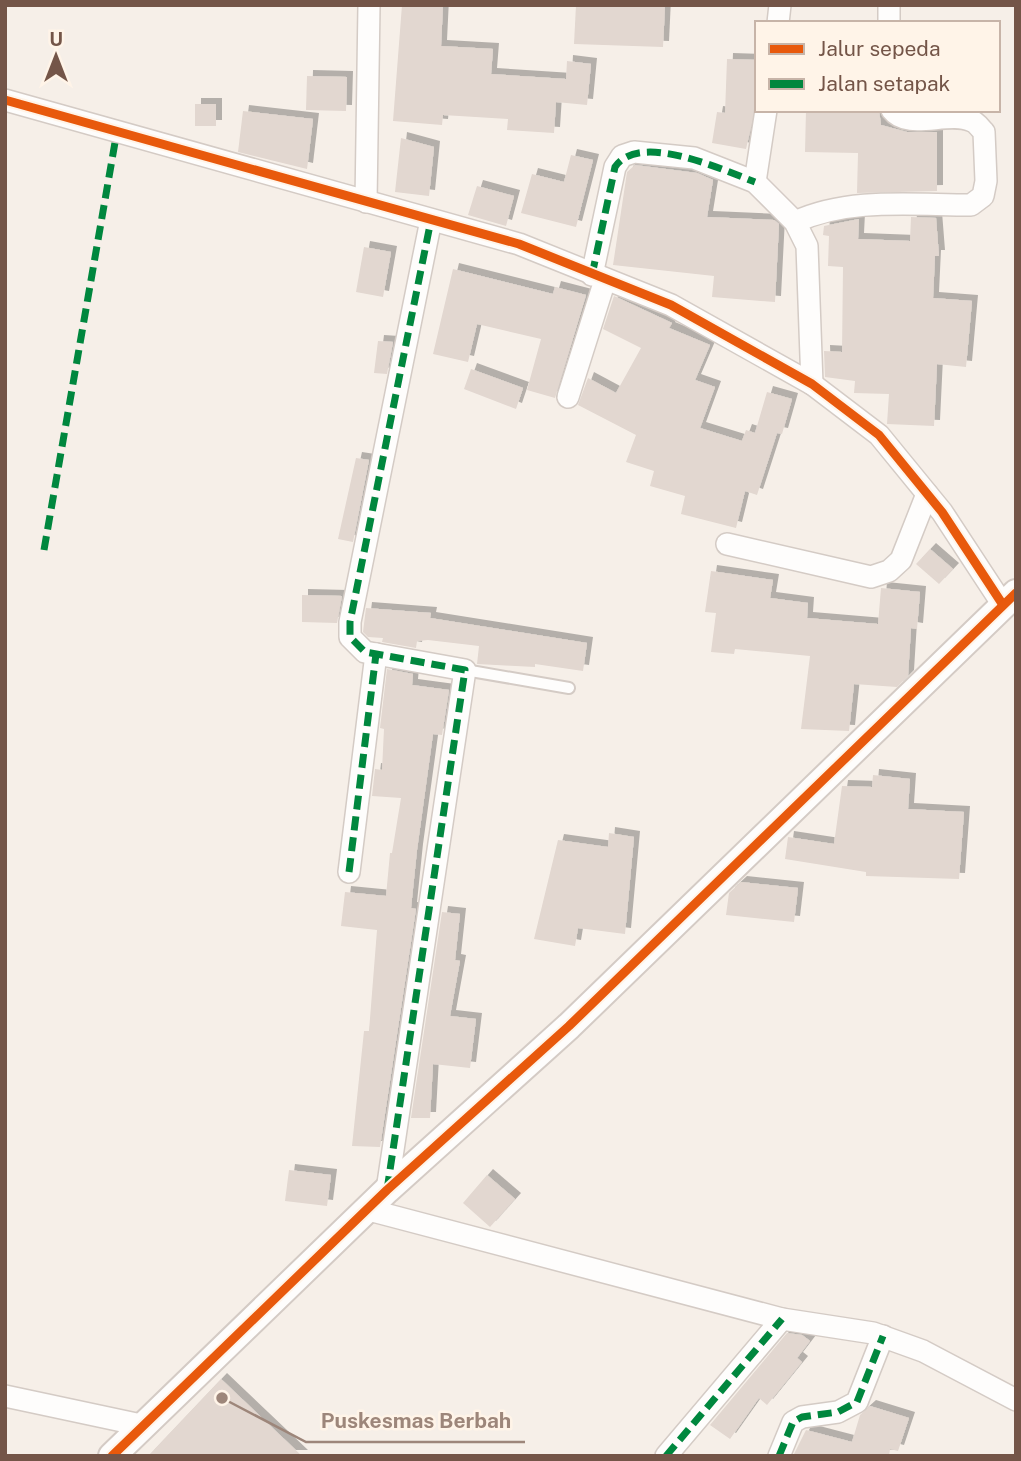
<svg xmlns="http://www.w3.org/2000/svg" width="1021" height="1461" font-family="'Public Sans',sans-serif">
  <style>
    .building { fill: #e2d7d0; filter: url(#shadow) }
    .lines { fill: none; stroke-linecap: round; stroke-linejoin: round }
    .service-casing { stroke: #d4cbc5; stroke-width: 14 }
    .minor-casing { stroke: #d4cbc5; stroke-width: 24 }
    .tertiary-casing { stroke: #d4cbc5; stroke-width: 30 }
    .service { stroke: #fefdfc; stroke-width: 10 }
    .minor { stroke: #fefdfc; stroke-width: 21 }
    .tertiary { stroke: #fefdfc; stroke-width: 26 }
    .quiet { stroke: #00873e; stroke-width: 7; stroke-dasharray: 14 7; stroke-linecap: butt }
    .cycleway-casing { stroke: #fff4e8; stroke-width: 13 }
    .cycleway { stroke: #e8590c; stroke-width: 9 }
    .leader { fill: none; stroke: #9d867a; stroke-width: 2.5 }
    .callout-dot { fill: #9d867a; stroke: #fff4e8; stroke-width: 2.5 }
    .callout-label { font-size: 21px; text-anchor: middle; font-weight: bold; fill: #9d867a; stroke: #fff4e8; stroke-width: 5; stroke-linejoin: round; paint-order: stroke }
  </style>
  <defs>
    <filter id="shadow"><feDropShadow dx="6" dy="-6" stdDeviation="0" flood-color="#0004"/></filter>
  </defs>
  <rect width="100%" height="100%" fill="#f6efe8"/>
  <!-- building -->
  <g class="building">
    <polygon points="402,5 443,5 441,46 493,49 491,74 566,79 567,61 591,64 587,105 556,102 554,133 507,130 508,119 443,115 442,125 393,121"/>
    <polygon points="576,5 665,5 663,47 574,44"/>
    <polygon points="727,59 757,60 757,101 746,149 712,143 717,112 725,113"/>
    <polygon points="307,76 347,77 346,111 306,110"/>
    <rect x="195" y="104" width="21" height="22"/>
    <polygon points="806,110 879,110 881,125 907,132 937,132 937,191 857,193 858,153 805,152"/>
    <polygon points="243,111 313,119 307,169 238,152"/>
    <polygon points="401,138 434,147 429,196 395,192"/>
    <polygon points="571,155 593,160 576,227 521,213 532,174 564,182"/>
    <polygon points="635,165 697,173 713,180 707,217 774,220 779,224 775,302 712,297 714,276 613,265 627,172"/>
    <polygon points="477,186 514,196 506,226 468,215"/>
    <polygon points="911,217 936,218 939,256 935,256 933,298 972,301 966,367 937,364 934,426 887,424 889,394 854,393 855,381 825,377 824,351 842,352 843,267 828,266 829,236 823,235 824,226 859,219 858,239 910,241"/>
    <polygon points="364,247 391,252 383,297 356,292"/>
    <polygon points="453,269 553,294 555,287 586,295 555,398 527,390 541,339 477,324 468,362 433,354"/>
    <polygon points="614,296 672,323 669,328 710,345 695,380 715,387 700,428 742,441 746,430 755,433 767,392 792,399 782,434 777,433 757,495 745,491 736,528 681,514 685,496 650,486 654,471 626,462 636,435 578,405 588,378 616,393 641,348 603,329"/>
    <polygon points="378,341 393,342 387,374 374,373"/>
    <polygon points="471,369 523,388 516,409 464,389"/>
    <polygon points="356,458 369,460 353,542 338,539"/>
    <polygon points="930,549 953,569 939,584 916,564"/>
    <polygon points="711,571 773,580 770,598 808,603 807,618 878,624 881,588 920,592 917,629 911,628 908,676 897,687 854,684 849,731 801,729 810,656 735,649 734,654 711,652 716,613 705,612"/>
    <polygon points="302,595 342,596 337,623 302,622"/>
    <polygon points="366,608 431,613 430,618 587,643 583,671 535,664 535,667 477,664 479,646 428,640 417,641 416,648 382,642 383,638 368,637 363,632"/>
    <polygon points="387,669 413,674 412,685 449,690 442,735 433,734 417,850 411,908 416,909 380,1147 352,1146 364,1031 369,1031 377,930 341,926 345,892 386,896 390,853 392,853 401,798 372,796 375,769 382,770 384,729 380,728"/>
    <polygon points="873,775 910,779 908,809 964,812 959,879 866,876 866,872 785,859 788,837 834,844 842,786 872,787"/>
    <polygon points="609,833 634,837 625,934 578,928 575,946 534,939 558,840 608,847"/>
    <polygon points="741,882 798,888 794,922 726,915 729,893"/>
    <polygon points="442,912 460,914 455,960 460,961 450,1016 476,1019 470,1068 433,1064 430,1118 411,1118"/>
    <polygon points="289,1170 331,1175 327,1206 285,1201"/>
    <polygon points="487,1175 515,1199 490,1227 463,1203"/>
    <polygon points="787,1333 802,1335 810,1341 797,1358 802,1362 767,1405 759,1398 730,1439 710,1425"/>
    <polygon points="221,1379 262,1418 302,1456 148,1456"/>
    <polygon points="870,1406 909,1418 898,1451 890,1449 889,1456 793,1456 806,1430 852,1442 860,1415"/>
  </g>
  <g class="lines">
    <defs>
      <polyline id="service" points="465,670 569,688"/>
      <g id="minor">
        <polyline points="889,5 889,23"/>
        <polyline points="778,23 780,5"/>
        <polyline points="5,100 519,244 671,305 812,384 879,435 942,512 1003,605"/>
        <polyline points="755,182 766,110"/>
        <polyline points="366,202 369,5"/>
        <path d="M795 222C849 197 913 205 971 205L983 196 986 181 984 132C981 129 976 122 972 121 949 110 908 131 892 110"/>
        <polyline points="592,275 615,167 622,156 634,152 694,158 755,182 795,222 807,246 812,384"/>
        <polyline points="568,397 605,280"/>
        <polyline points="727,544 871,577 889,571 901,560 927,494"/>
        <polyline points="349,872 376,654"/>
        <polyline points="387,1190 465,670 365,652 350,637 350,622 431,220"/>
        <polyline points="369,1210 782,1319 873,1333 923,1351 1016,1400"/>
        <polyline points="5,1396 141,1425"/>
        <polyline points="666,1456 782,1319"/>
        <polyline points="779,1456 793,1422 802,1417 838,1412 857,1402 883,1336"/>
      </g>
      <polyline id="tertiary" points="112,1456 387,1190 569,1026 1016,593"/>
    </defs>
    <!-- service casing -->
    <use href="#service" class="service-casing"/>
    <!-- minor casing -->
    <use href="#minor" class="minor-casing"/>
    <!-- tertiary casing -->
    <use href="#tertiary" class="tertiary-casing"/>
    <!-- service -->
    <use href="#service" class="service"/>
    <!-- minor -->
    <use href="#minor" class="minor"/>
    <!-- tertiary -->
    <use href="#tertiary" class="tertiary"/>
    <!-- quiet -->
    <g class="quiet">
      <path d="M592 275 615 167C639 131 723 170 755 182"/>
      <polyline points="44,550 117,131"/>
      <polyline points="349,872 376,654"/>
      <polyline points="387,1190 465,670 365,652 350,637 350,622 431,220"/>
      <polyline points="666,1456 782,1319"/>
      <polyline points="779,1456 793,1422 802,1417 838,1412 857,1402 883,1336"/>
    </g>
    <defs>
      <g id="cycleway">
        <polyline points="5,100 519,244 671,305 812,384 879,435 942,512 1003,605"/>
        <polyline points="112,1456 387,1190 569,1026 1016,593"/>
      </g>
    </defs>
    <!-- cycleway casing -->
    <use href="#cycleway" class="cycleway-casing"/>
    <!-- cycleway -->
    <use href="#cycleway" class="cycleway"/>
  </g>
  <!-- callouts -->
  <path class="leader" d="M222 1398L306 1442H525"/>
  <circle class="callout-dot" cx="222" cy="1398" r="7"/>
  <g class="callout-label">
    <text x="416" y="1428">Puskesmas Berbah</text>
  </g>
  <!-- border -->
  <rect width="1021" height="1461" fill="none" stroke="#745548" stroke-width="14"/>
  <!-- legend -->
  <rect x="755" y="21" width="245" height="91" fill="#fff4e8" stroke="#c7b4a8" stroke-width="2"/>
  <rect x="769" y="44" width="35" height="10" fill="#e8590c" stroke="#c7b4a8" stroke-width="2"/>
  <text x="818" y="56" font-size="21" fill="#745548">Jalur sepeda</text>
  <rect x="769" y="79" width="35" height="10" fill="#00873e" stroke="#c7b4a8" stroke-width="2"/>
  <text x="818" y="91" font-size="21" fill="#745548">Jalan setapak</text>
  <!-- north arrow -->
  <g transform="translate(56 56)" stroke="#fff4e8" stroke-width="5" paint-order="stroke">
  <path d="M0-5L12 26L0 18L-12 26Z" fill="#745548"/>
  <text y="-10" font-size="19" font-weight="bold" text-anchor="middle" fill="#745548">U</text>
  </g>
</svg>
